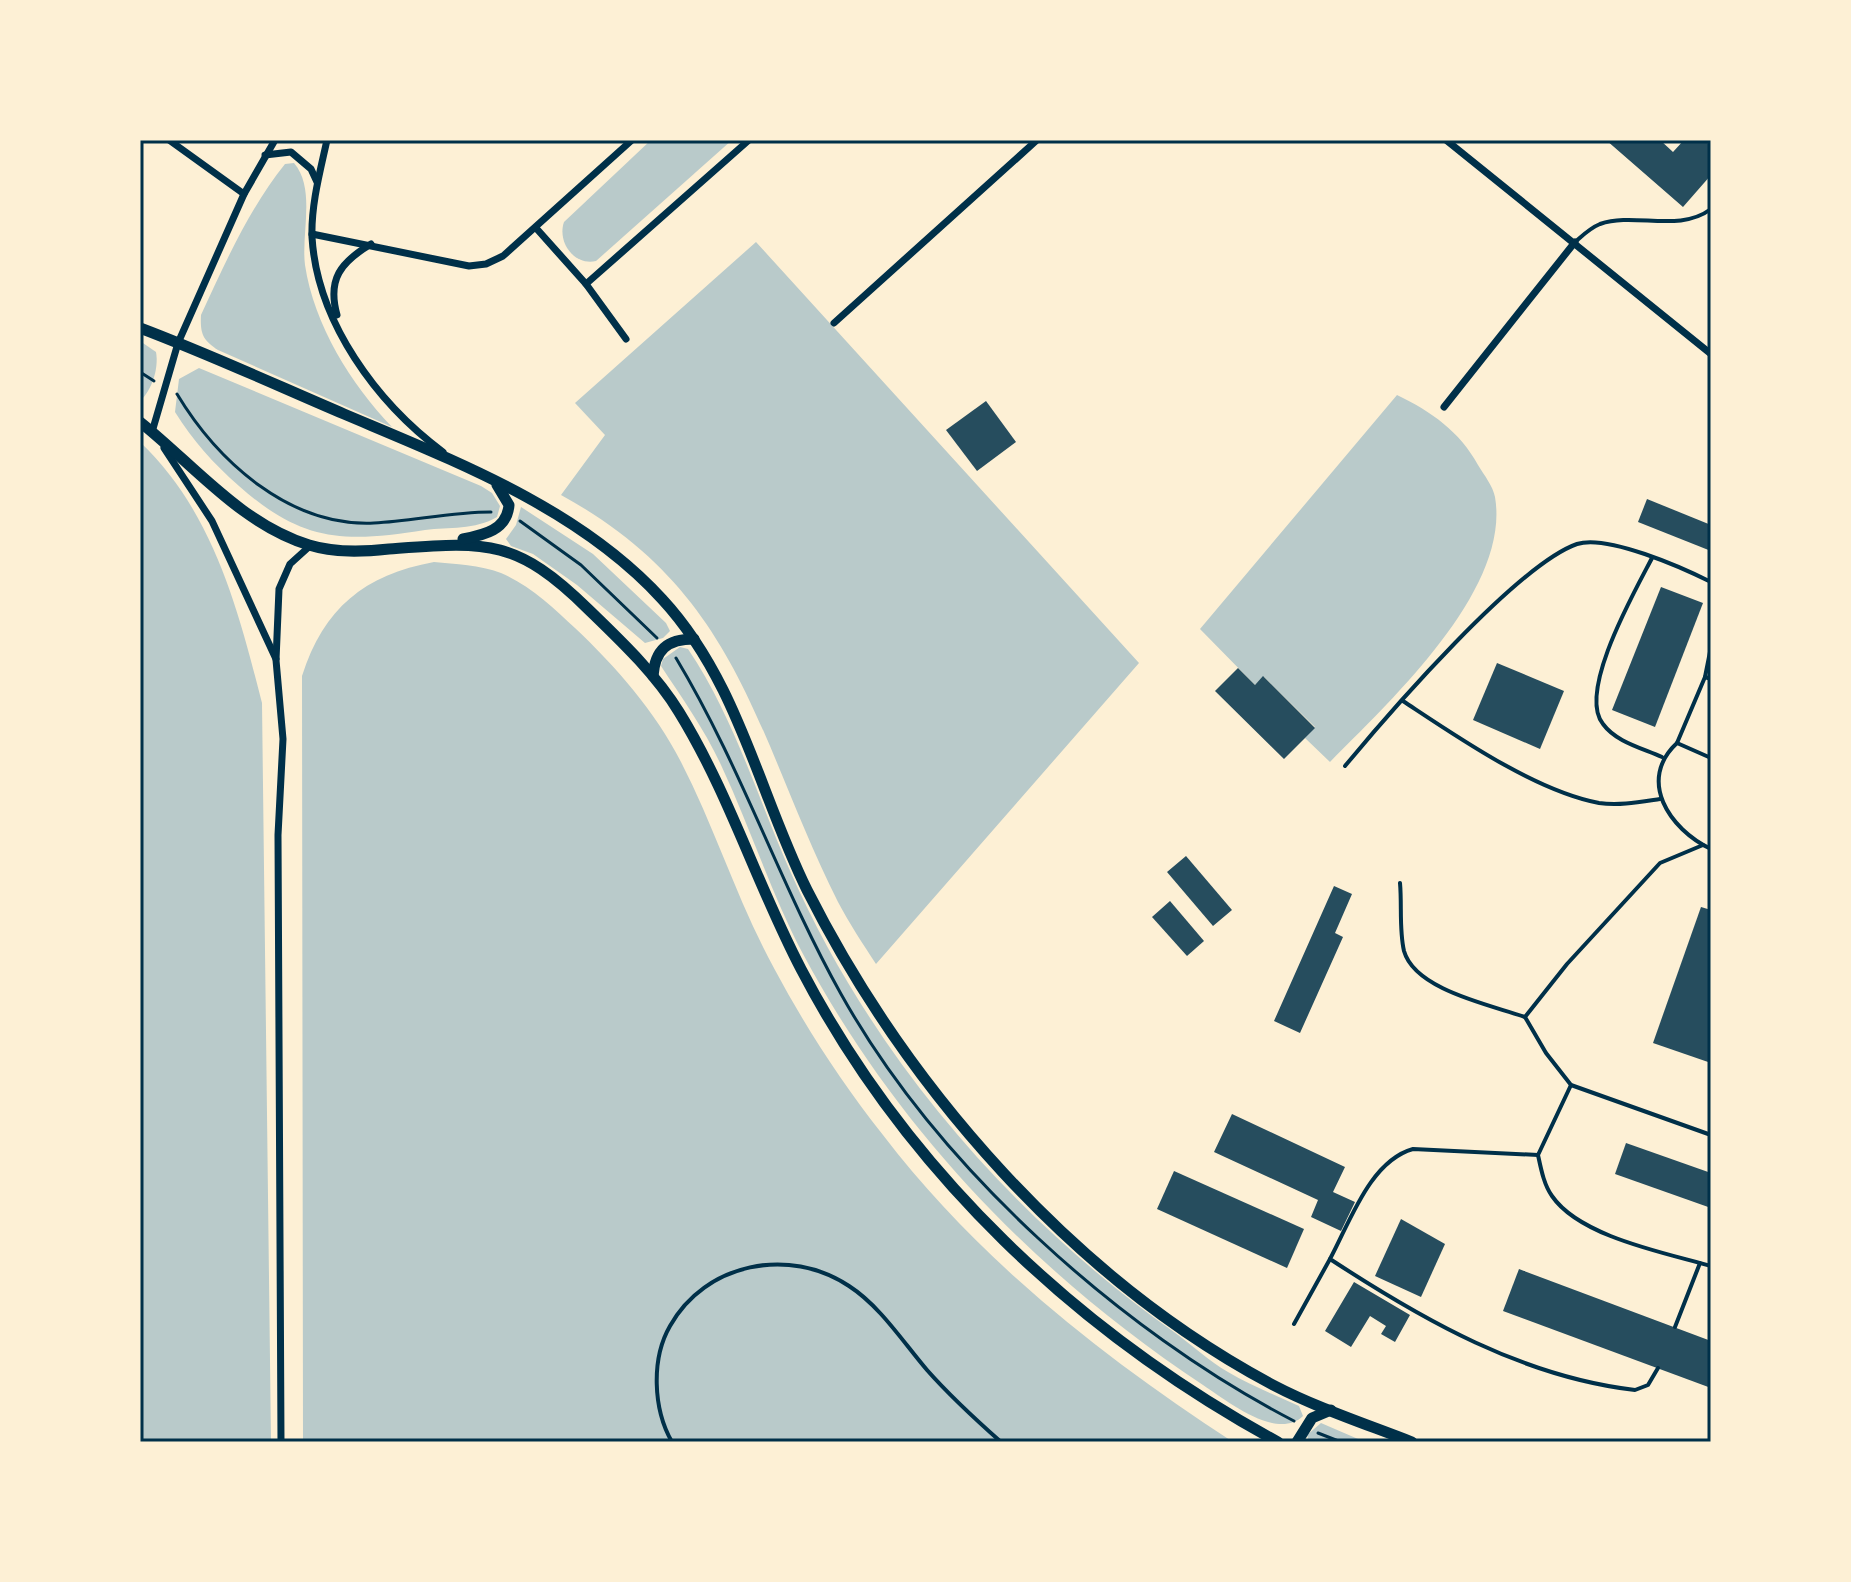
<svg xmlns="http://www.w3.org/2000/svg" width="1851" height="1582" font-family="Jost,sans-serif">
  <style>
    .green { fill: #b9caca }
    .building { fill: #264d5e }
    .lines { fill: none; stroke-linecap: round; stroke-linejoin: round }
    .path { stroke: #003049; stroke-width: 3 }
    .service { stroke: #003049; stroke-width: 4 }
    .minor { stroke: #003049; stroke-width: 7 }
    .primary { stroke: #003049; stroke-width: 11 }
    .neatline { fill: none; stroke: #003049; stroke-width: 3 }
  </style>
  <rect width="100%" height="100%" fill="#fdf0d5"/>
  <!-- green -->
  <g class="green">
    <path d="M651 140H732L596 261C574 266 557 242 564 222Z"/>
    <path d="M294 163C316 189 301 233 305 265 314 325 351 384 392 427L218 350C203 340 200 334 201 315 225 263 249 209 285 164Z"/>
    <path d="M756 242 1139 663 876 964C863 944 849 923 838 902 755 736 741 593 561 495L605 435 575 403Z"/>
    <path d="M140 341 156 352C159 368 152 390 140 401Z"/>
    <path d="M199 368 481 486 492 493 500 506 497 517C475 530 449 527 425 530 344 543 302 542 239 486 213 463 193 441 175 412L179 379Z"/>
    <path d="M1397 395C1432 412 1459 431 1478 465 1484 475 1493 486 1495 497 1511 590 1390 701 1330 762L1305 738 1315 727 1264 677 1255 685 1200 629Z"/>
    <path d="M140 442C213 511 238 609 262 703L271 1442H140Z"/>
    <polygon points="521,507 593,554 666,623 670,631 663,638 645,643 577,585 533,554 511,546 506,539 516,525"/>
    <path d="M434 562C455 564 480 565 501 573 528 584 554 608 575 628 616 667 655 711 681 762 716 830 738 903 775 970 806 1028 842 1083 883 1135 978 1259 1102 1357 1233 1442H303L302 676C324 608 364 575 434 562Z"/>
    <path d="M680 647 688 649C735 719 757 797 791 873 872 1056 1012 1218 1174 1332 1192 1345 1209 1361 1228 1372 1250 1385 1275 1395 1299 1406L1303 1416C1277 1441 1227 1401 1203 1385 1037 1275 897 1130 803 954 771 893 750 827 721 765 705 730 682 698 661 666L663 659Z"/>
    <polygon points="1321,1423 1365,1442 1309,1442 1307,1435"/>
  </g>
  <!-- building -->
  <g class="building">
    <polygon points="1606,140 1660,140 1673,152 1684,140 1704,140 1711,146 1711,175 1683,207"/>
    <polygon points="986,401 1016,442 977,471 946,430"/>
    <polygon points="1647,499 1711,525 1711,551 1638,522"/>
    <polygon points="1661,587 1703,603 1655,727 1612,710"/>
    <polygon points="1497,663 1564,691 1540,749 1473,720"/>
    <polygon points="1238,668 1255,685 1263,676 1315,728 1284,759 1215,691"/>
    <polygon points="1186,856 1232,910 1213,926 1167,872"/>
    <polygon points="1334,886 1352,894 1335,933 1343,937 1300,1033 1274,1021"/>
    <polygon points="1170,901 1204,941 1187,956 1152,917"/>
    <polygon points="1701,907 1711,910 1711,1063 1653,1043"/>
    <polygon points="1232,1114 1345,1167 1333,1192 1355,1202 1341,1231 1311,1217 1318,1200 1214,1152"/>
    <polygon points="1626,1143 1711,1173 1711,1208 1615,1174"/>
    <polygon points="1174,1171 1304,1229 1287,1268 1157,1209"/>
    <polygon points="1401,1219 1445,1244 1421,1297 1375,1276"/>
    <polygon points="1519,1269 1711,1341 1711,1388 1503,1311"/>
    <polygon points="1354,1282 1410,1315 1395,1342 1381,1334 1386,1326 1370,1316 1351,1347 1325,1331"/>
  </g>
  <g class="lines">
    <!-- path -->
    <g class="path">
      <polyline points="140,372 154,381"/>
      <path d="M177 394C218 462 290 527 374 523 413 521 451 512 491 512"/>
      <polyline points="520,521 581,565 657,638"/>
      <path d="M676 658C741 766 780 885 841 994 937 1166 1120 1331 1294 1421"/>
      <polyline points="1318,1433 1341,1442"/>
    </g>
    <!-- service -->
    <g class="service">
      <path d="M1575 242C1583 235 1590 228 1600 224 1635 212 1679 233 1711 209"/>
      <path d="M1652 558C1635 591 1577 692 1603 724 1616 742 1642 748 1662 757"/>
      <polyline points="1705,677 1711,647"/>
      <path d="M1403 701C1456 736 1535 791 1599 803 1619 806 1640 802 1660 799"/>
      <polyline points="1677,743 1705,677 1711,679"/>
      <path d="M1711 758 1677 743C1637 780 1669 829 1711 849"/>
      <path d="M1345 766C1389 713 1517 565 1577 544 1607 534 1683 568 1711 582"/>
      <polyline points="1703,845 1660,863 1567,964 1525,1017 1546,1053 1571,1085 1711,1135"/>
      <path d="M1400 883C1402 905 1399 930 1404 951 1415 990 1491 1005 1525 1017"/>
      <path d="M1571 1085 1538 1155C1541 1169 1544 1185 1552 1196 1580 1237 1666 1253 1711 1266"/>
      <path d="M1538 1155 1413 1149C1370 1161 1350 1222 1330 1259 1423 1320 1523 1377 1635 1390L1648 1385 1658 1368"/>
      <polyline points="1294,1324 1330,1259"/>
      <polyline points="1675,1327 1700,1263"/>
      <path d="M672 1442C653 1409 651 1359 670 1326 705 1263 789 1246 849 1286 880 1306 903 1342 927 1370 950 1396 975 1419 1001 1442"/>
    </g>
    <!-- minor -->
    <g class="minor">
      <polyline points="169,140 244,194"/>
      <path d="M327 140C320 172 311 205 312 237 317 322 377 403 443 452"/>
      <polyline points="1446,140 1711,354"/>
      <polyline points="265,155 291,152 311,169 317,182"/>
      <polyline points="536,228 586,284 626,339"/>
      <polyline points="312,234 469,266 486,264 503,256 632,140"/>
      <polyline points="586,284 749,140"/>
      <path d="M337 315C327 279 341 262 371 244"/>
      <polyline points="834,323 1037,140"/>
      <polyline points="1444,407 1575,242"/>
      <polyline points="152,432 178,343 244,194 275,140"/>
      <polyline points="164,448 212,521 276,659"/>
      <polyline points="281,1442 278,835 283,739 276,660 279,589 290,564 311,545"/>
    </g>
    <!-- primary -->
    <g class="primary">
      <path d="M140 328C209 354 276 385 344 414 455 461 579 508 662 599 738 681 759 793 807 890 908 1090 1074 1279 1273 1385 1317 1408 1366 1424 1412 1442"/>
      <path d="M140 422C194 465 241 524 309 545 335 553 362 552 389 549 485 542 515 537 588 609 621 641 655 673 679 712 729 793 757 885 801 969 907 1172 1078 1333 1278 1442"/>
      <path d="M463 539C484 535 507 530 509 505L497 485"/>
      <path d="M653 676C655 650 667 639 694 639"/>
      <polyline points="1297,1442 1312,1418 1331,1410"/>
    </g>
  </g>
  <!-- border -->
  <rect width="1851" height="1582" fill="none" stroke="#fdf0d5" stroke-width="284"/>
  <rect x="142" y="142" width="1567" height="1298" class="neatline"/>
</svg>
